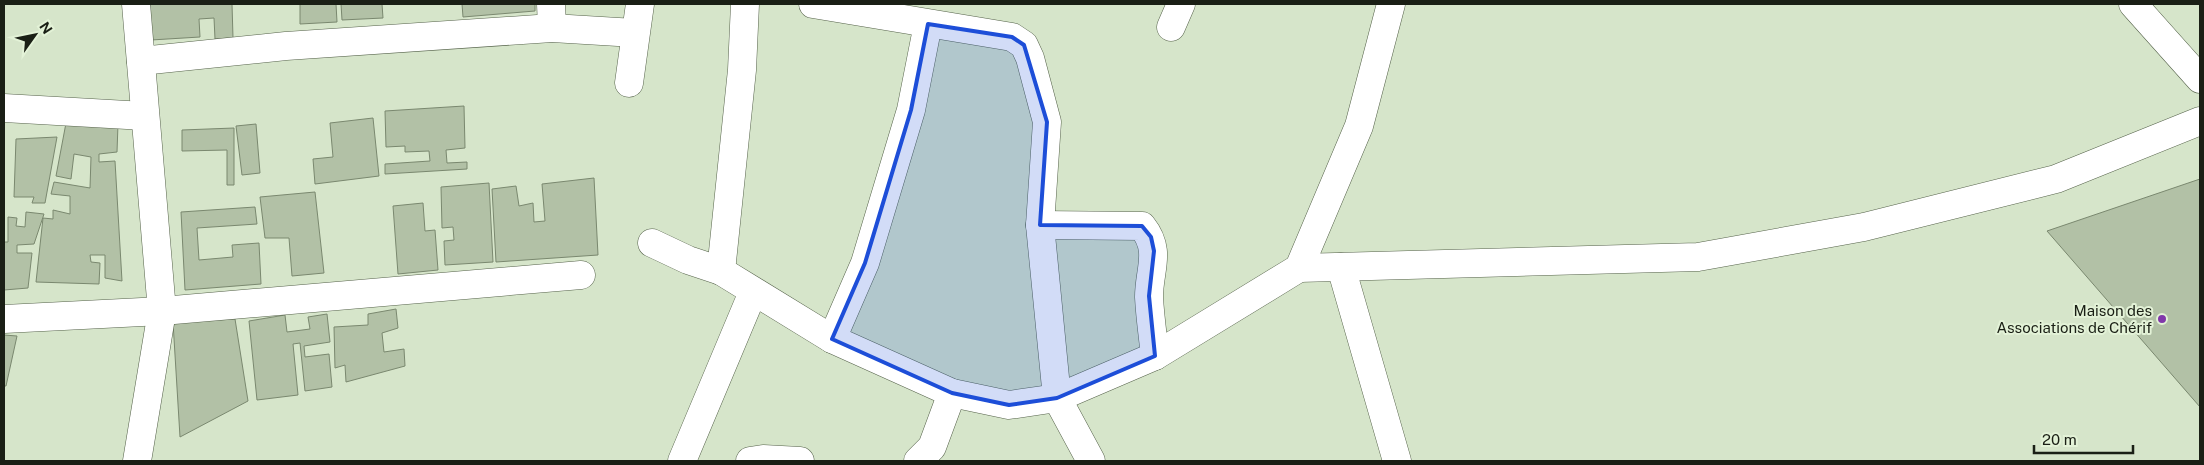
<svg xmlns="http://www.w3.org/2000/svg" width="2204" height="465" font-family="'Public Sans',sans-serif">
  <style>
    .building { fill: #b2c1a6; stroke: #7a886f }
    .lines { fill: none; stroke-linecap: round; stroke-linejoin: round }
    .minor-casing { stroke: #56634b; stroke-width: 29 }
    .minor { stroke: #fff; stroke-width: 28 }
    .marked { fill: #1d4ed8; fill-opacity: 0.2; stroke: #1d4ed8; stroke-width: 4; stroke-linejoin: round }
    .poi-dot { fill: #8138aa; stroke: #e3f2d7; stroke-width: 2 }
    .labels { text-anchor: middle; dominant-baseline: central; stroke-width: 4; stroke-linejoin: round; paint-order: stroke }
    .poi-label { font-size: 15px; fill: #1a1f15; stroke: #e3f2d7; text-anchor: end }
  </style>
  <rect width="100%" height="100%" fill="#d6e5ca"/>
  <!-- building -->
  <g class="building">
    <polygon points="150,4 232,4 233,38 215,39 214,18 199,19 200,37 151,40"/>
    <polygon points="300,4 336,4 337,22 300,24"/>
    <polygon points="341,4 382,4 383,18 342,20"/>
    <polygon points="462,4 535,4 535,11 463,17"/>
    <polygon points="464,106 465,148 446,150 447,163 467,162 467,169 385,174 385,164 430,161 429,151 405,152 405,146 386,147 385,111"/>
    <polygon points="373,118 379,176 315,184 313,159 333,157 330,123"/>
    <polygon points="66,123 118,124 117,152 99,154 99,162 115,161 122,281 105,278 105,255 90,255 91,262 100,263 99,284 36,282 43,218 53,219 53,210 70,214 70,196 51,194 54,182 90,188 91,157 74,154 71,179 56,176"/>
    <polygon points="256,124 260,173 242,175 236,126"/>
    <polygon points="234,128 234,185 227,185 227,150 182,151 182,130"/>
    <polygon points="57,137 45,203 32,203 34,197 14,197 16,139"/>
    <polygon points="594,178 598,255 496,262 492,189 516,186 519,206 533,203 534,222 545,221 542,184"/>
    <polygon points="2200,179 2200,407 2047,231"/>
    <polygon points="489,183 493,262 445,265 444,241 454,240 453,227 442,228 441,187"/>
    <polygon points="315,192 324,273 292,276 289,238 265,238 260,197"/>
    <polygon points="423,203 425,231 435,230 438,270 398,274 393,206"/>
    <polygon points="255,207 257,224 197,228 199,260 233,257 232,245 259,243 261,284 185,290 181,212"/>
    <polygon points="26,212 44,214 34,244 17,245 17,253 32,253 28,288 4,290 4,242 8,242 8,217 17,218 16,226 25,227"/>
    <polygon points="396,309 398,328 382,333 384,352 404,349 405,366 346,382 345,365 335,368 334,327 368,325 368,314"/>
    <polygon points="327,314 330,342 304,346 305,357 329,354 332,387 305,391 300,343 293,344 298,395 257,400 249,321 285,315 287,332 310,329 308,317"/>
    <polygon points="235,319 248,401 180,437 173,322"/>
    <polygon points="4,335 17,336 6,386 4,386"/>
  </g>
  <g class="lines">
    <defs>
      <g id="minor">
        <polyline points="136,4 162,311 137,461"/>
        <polyline points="551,4 552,28"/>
        <polyline points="813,4 1012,37 1024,45 1030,58 1047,122 1040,225 1057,398 1091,461"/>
        <polyline points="2133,4 2200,79"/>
        <polyline points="1171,27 1181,4"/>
        <polyline points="141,61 286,46 552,28 635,33"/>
        <polyline points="629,83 640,4"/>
        <polyline points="4,108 145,116"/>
        <path d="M1040 225 1142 226C1162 251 1149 269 1149 297 1150 317 1153 337 1155 356"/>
        <polyline points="652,243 688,260 721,271 832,339 952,393 1009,405 1057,398 1155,356 1299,268 1359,126 1391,4"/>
        <polyline points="1341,267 1397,461"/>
        <polyline points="1299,268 1698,257 1864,227 2056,179 2200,121"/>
        <polyline points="721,271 742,70 745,4"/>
        <polyline points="4,319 162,311 581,275"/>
        <polyline points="832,339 865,263 911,110 928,24"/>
        <polyline points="682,461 753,292"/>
        <polyline points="750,461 763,459 800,461"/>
        <polyline points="918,461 932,447 952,393"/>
      </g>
    </defs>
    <!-- minor casing -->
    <use href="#minor" class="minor-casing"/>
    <!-- minor -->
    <use href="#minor" class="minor"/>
  </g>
  <!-- marked area -->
  <path class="marked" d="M928 24 1012 37 1024 45 1047 122 1040 225 1142 226 1151 237 1154 251 1149 296 1155 356 1057 398 1009 405 952 393 832 339 865 263 911 110Z"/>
  <!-- markers -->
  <circle class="poi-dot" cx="2162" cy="319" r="5"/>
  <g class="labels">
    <!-- poi labels -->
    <g class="poi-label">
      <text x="2152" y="310">Maison des<tspan x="2152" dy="17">Associations de Chérif</tspan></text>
    </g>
  </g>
  <!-- border -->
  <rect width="2204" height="465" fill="none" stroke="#1a1f15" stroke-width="10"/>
  <!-- north arrow -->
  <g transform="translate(35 35) rotate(57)" stroke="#e3f2d7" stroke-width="4" paint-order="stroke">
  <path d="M0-4L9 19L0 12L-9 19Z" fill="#1a1f15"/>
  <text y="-8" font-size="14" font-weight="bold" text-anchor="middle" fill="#1a1f15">N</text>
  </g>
  <!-- scale -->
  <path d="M2034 445v8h99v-8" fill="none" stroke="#1a1f15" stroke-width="2.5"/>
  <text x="2042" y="445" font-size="15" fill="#1a1f15" stroke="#e3f2d7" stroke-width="4" paint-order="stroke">20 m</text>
</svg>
